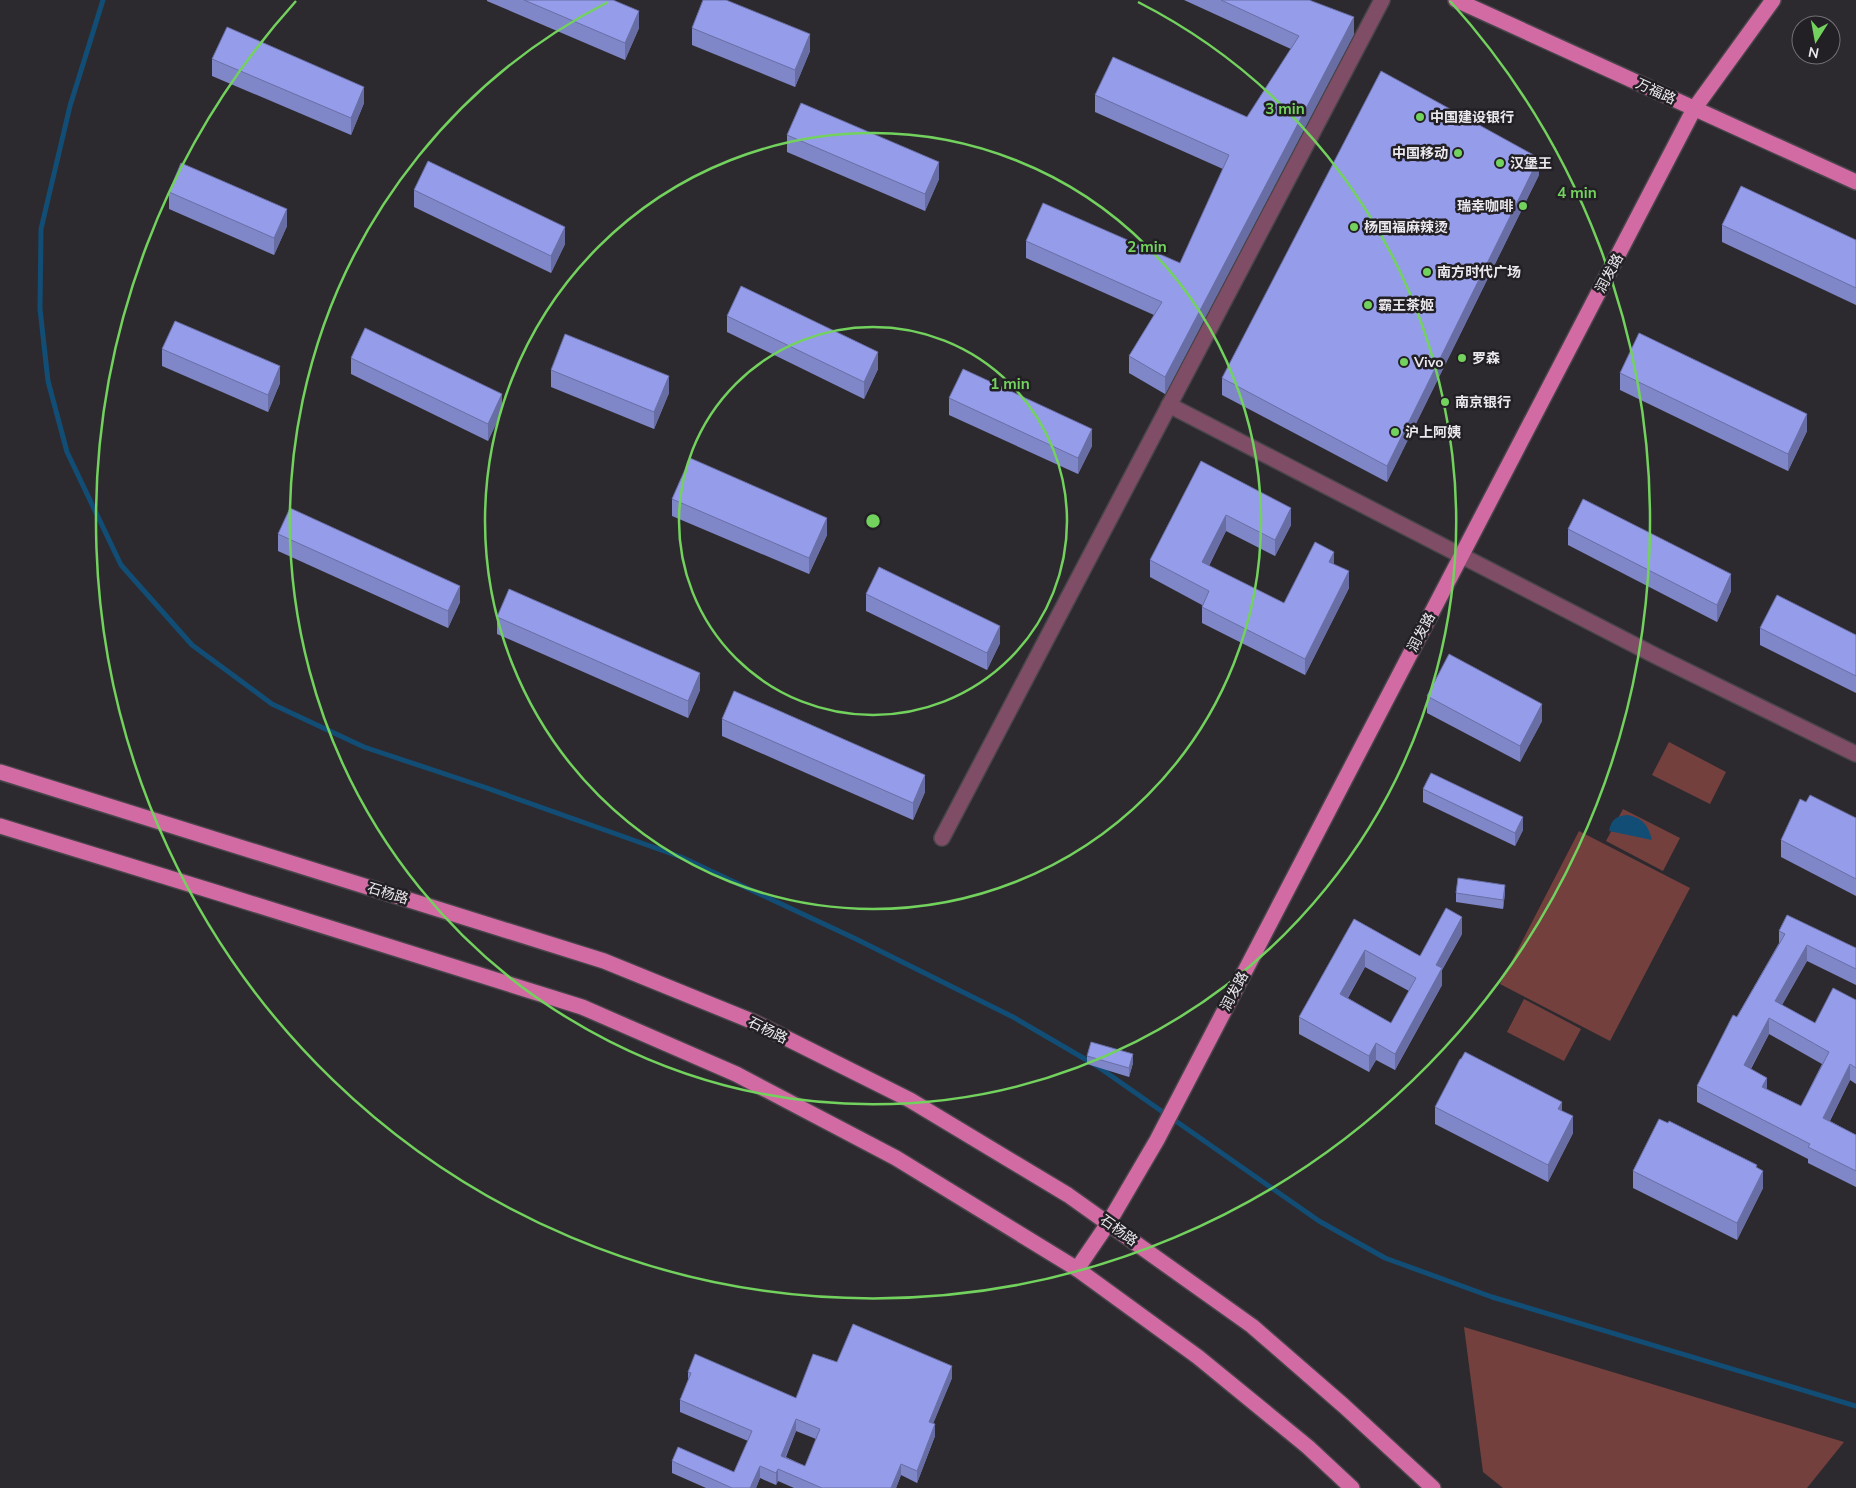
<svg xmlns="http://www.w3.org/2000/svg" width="1856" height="1488" font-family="Mulish,'Noto Sans SC',sans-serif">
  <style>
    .green { fill: #73403e }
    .water { fill: #124d75 }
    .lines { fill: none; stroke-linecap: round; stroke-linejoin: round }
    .stream { stroke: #124d75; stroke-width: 5 }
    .minor-casing { stroke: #48454a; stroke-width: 18 }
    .major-casing { stroke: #48454a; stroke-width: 18 }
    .minor { stroke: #804d67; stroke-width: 15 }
    .major { stroke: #d26aa3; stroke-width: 15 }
    .wall { fill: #8087c9; fill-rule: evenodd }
    .shaded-wall { fill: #686ea4 }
    .building { fill: #959dea; stroke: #686ea4; fill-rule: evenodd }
    .ring { fill: none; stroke: #72d25d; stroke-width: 2.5 }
    .poi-dot { fill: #72d25d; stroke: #232025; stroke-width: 2 }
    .labels { text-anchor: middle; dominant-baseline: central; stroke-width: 5; stroke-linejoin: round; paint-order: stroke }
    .street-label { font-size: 14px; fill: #ebe9ed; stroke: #232025 }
    .poi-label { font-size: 14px; font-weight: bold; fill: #ebe9ed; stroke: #232025; text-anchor: start }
    .centre { fill: #72d25d; stroke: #232025; stroke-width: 2.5 }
    .ring-label { font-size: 15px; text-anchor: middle; font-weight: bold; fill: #72d25d; stroke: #232025; stroke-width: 5; stroke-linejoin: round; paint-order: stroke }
  </style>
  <rect width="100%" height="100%" fill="#2d2a2f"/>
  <!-- green -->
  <g class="green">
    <polygon points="1669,742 1726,772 1710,804 1652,775"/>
    <polygon points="1623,809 1680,838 1663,871 1606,841"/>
    <polygon points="1579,831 1690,888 1610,1041 1500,984"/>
    <polygon points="1524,999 1581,1029 1564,1061 1507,1032"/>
    <polygon points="1464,1327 1844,1442 1807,1488 1503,1488 1483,1472"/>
  </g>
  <!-- water -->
  <path class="water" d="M1627 815C1643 818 1648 825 1652 840L1609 831C1611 820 1616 816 1627 815Z"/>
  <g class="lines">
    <!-- stream -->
    <polyline class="stream" points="103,0 70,106 41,229 40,309 48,381 67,452 121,565 192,645 272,704 364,747 484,787 681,857 856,939 1013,1017 1097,1066 1319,1221 1385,1258 1492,1297 1856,1406"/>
    <defs>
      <g id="minor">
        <polyline points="1169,405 1656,656 1856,754"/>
        <polyline points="942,838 1382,0"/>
      </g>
      <g id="major">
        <polyline points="1456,0 1856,182"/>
        <polyline points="0,772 604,961 754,1022 910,1100 1068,1195 1252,1326 1344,1406 1433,1488"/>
        <polyline points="0,826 215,892 582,1007 736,1074 896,1158 1077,1269 1198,1357 1308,1447 1352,1488"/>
        <polyline points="1077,1269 1109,1222 1157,1140 1694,109 1773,0"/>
      </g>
    </defs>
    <!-- minor casing -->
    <use href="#minor" class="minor-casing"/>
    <!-- major casing -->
    <use href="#major" class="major-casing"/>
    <!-- minor -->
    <use href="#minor" class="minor"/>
    <!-- major -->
    <use href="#major" class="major"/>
  </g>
  <!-- wall -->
  <g class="wall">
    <polygon points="487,0 613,0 639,28 625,60 487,1"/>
    <polygon points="1184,0 1309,0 1354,34 1165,394 1129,373 1129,356 1154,315 1026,258 1026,241 1180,263 1223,169 1095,112 1095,95 1247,117 1291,49"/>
    <polygon points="692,28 810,51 795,87 692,45"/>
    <polygon points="212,59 364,103 351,135 212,76"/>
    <polygon points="787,135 939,179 925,211 787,152"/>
    <polygon points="1539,175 1387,482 1222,395 1222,378"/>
    <polygon points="414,190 565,244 551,273 414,207"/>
    <polygon points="169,192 287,226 274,255 169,209"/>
    <polygon points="1722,225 1856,240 1856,305 1722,242"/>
    <polygon points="727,316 878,369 864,399 727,332"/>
    <polygon points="162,349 280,383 268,412 162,366"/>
    <polygon points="351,358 502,411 488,441 351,374"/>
    <polygon points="551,370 669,393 654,429 551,387"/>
    <polygon points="1620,373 1807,431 1788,471 1620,390"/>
    <polygon points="949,398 1092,446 1078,474 949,415"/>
    <polygon points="1201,461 1291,525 1275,556 1226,531 1209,566 1284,603 1334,564 1349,588 1305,675 1202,623 1202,605 1150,577 1150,560"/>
    <polygon points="672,499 827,535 809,574 672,516"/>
    <polygon points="1568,529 1731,591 1717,622 1568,545"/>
    <polygon points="278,534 460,602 448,628 278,551"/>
    <polygon points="866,594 1000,643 987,670 866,611"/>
    <polygon points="497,617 700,690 688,718 497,634"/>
    <polygon points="1760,628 1856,635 1856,693 1760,645"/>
    <polygon points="1427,696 1542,721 1520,762 1427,713"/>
    <polygon points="722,719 925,792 913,820 722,736"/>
    <polygon points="1423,789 1523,830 1515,846 1423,802"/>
    <polygon points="1806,802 1856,818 1856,896 1781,857 1781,840"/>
    <polygon points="1456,893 1505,893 1503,909 1456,902"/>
    <path d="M1354 919 1420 956 1462 934 1442 970V985L1395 1070 1376 1060 1369 1072 1299 1034V1017ZM1365 967 1409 991 1391 1023 1348 998Z"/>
    <path d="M1779 931 1856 948V985L1807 961 1782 1005 1815 1023 1856 1000V1084L1850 1080 1830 1121 1856 1135V1187L1808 1163V1159L1697 1102V1086L1779 943ZM1769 1034 1822 1064 1801 1106 1767 1089 1751 1069Z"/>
    <polygon points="1087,1056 1133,1063 1129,1077 1087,1064"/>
    <polygon points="1435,1107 1562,1111 1573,1133 1548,1182 1435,1124"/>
    <polygon points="1757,1168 1763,1188 1737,1240 1633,1188 1633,1171"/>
    <path d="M837 1362 952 1378 933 1423 935 1436 917 1483 901 1475 896 1488H794L778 1481 776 1485 760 1478 756 1488H706L672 1473V1461L734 1472 748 1441 680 1412V1400L688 1381V1372L796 1398ZM796 1431 816 1439 805 1466 786 1457Z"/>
  </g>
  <!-- shaded-wall -->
  <g class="shaded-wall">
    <polygon points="639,11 639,28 625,60 625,43"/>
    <polygon points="1354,17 1354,34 1165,394 1165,377"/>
    <polygon points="810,34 810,51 795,87 795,70"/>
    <polygon points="364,87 364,103 351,135 351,118"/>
    <polygon points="1539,158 1539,175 1387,482 1387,466"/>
    <polygon points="939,162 939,179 925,211 925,194"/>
    <polygon points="287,209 287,226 274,255 274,238"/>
    <polygon points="565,227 565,244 551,273 551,256"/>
    <polygon points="878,352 878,369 864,399 864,382"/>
    <polygon points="280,366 280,383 268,412 268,395"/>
    <polygon points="669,376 669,393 654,429 654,412"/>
    <polygon points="502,394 502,411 488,441 488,424"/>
    <polygon points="1807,414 1807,431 1788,471 1788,454"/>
    <polygon points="1092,429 1092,446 1078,474 1078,458"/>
    <polygon points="1291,508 1291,525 1275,556 1275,540"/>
    <polygon points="1226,515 1226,531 1202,579 1202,562"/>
    <polygon points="827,518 827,535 809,574 809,558"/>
    <polygon points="1334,552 1334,569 1329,562"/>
    <polygon points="1349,571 1349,588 1305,675 1305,659"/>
    <polygon points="1731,574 1731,591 1717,622 1717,605"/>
    <polygon points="460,586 460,602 448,628 448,611"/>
    <polygon points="1000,626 1000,643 987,670 987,653"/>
    <polygon points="700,673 700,690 688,718 688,701"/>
    <polygon points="1542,704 1542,721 1520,762 1520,746"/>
    <polygon points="925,775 925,792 913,820 913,803"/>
    <polygon points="1523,817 1523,830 1515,846 1515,833"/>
    <polygon points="1505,885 1505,893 1503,909 1503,900"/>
    <polygon points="1462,917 1462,934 1442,970 1442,985 1395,1070 1395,1054 1436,965"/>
    <polygon points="1807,945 1807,961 1775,1017 1775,1001"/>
    <polygon points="1365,950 1365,967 1340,1011 1340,994"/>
    <polygon points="1769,1018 1769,1034 1744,1081 1744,1065"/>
    <polygon points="1376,1043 1376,1060 1369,1072 1369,1056"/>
    <polygon points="1133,1054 1133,1063 1129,1077 1129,1068"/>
    <polygon points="1850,1064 1850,1080 1823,1134 1823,1118"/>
    <polygon points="1767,1078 1767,1094 1762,1087"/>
    <polygon points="1562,1102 1562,1118 1558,1109"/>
    <polygon points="1573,1116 1573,1133 1548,1182 1548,1165"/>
    <polygon points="1763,1171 1763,1188 1737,1240 1737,1223"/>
    <polygon points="952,1366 952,1378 929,1434 929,1422"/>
    <polygon points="796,1419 796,1431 781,1467 781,1456"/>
    <polygon points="935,1424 935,1436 917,1483 917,1471"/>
    <polygon points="901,1464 901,1475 896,1488 891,1488"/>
    <polygon points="760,1466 760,1478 756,1488 750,1488"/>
    <polygon points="778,1469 778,1481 776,1485 776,1473"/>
  </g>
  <!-- building -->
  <g class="building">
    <polygon points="524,0 613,0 639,11 625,43"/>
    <polygon points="703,0 726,0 810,34 795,70 692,28"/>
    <polygon points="1221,0 1309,0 1354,17 1165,377 1129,356 1162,302 1026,241 1043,203 1180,263 1229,155 1095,95 1113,57 1247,117 1299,36"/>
    <polygon points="227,27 364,87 351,118 212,59"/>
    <polygon points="1381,71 1539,158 1387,466 1222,378"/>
    <polygon points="801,103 939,162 925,194 787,135"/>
    <polygon points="428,161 565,227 551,256 414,190"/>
    <polygon points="181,163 287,209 274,238 169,192"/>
    <polygon points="1741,186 1856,240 1856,288 1722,225"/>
    <polygon points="741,286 878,352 864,382 727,316"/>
    <polygon points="175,321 280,366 268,395 162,349"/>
    <polygon points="365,328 502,394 488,424 351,358"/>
    <polygon points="1639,333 1807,414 1788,454 1620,373"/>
    <polygon points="565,334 669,376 654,412 551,370"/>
    <polygon points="963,369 1092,429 1078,458 949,398"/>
    <polygon points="690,458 827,518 809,558 672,499"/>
    <polygon points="1201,461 1291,508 1275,540 1226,515 1202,562 1284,603 1315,542 1334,552 1329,562 1349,571 1305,659 1202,607 1209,591 1150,560"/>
    <polygon points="1583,499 1731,574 1717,605 1568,529"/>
    <polygon points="290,508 460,586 448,611 278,534"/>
    <polygon points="879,567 1000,626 987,653 866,594"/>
    <polygon points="509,589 700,673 688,701 497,617"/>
    <polygon points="1777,595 1856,635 1856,676 1760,628"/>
    <polygon points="1449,654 1542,704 1520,746 1427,696"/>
    <polygon points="734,691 925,775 913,803 722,719"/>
    <polygon points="1431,773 1523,817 1515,833 1423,789"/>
    <polygon points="1810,795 1856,818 1856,879 1781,840 1800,799 1806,802"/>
    <polygon points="1458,878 1505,885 1503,900 1456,893"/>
    <path d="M1446 908 1462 917 1436 965 1442 968 1395 1054 1376 1043 1369 1056 1299 1017 1354 919 1420 956ZM1365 950 1416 978 1391 1023 1340 994Z"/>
    <path d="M1787 915 1856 948V969L1807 945 1775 1001 1815 1023 1833 988 1856 1000V1068L1850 1064 1823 1118 1856 1135V1171L1808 1147 1810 1144 1697 1086 1733 1015 1737 1017 1785 934 1779 931ZM1769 1018 1829 1052 1801 1106 1762 1087 1767 1078 1744 1065Z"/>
    <polygon points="1091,1042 1133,1054 1129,1068 1087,1056"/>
    <polygon points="1465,1052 1562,1102 1558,1109 1573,1116 1548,1165 1435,1107 1460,1059 1461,1059"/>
    <polygon points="1659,1119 1668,1123 1669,1121 1757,1165 1756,1167 1763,1171 1737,1223 1633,1171"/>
    <path d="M853 1324 952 1366 929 1422 935 1424 917 1471 901 1464 891 1488H822L778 1469 776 1473 760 1466 750 1488H732L672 1461 678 1447 734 1472 752 1431 680 1400 691 1373 688 1372 695 1354 796 1398 813 1354 837 1362ZM796 1419 820 1429 805 1466 781 1456Z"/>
  </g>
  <!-- distance rings -->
  <g class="ring">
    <circle cx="873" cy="521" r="194"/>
    <circle cx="873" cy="521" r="388"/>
    <path d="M1138 2A583 583 0 1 1 608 2"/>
    <path d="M1450 1A777 777 0 1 1 296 1"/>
  </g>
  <!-- markers -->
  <g class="poi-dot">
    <circle cx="1420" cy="117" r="5"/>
    <circle cx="1458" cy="153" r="5"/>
    <circle cx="1500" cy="163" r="5"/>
    <circle cx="1523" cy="206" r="5"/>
    <circle cx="1354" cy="227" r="5"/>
    <circle cx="1427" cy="272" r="5"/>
    <circle cx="1368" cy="305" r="5"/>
    <circle cx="1462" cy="358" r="5"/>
    <circle cx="1404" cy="362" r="5"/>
    <circle cx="1445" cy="402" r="5"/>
    <circle cx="1395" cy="432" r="5"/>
  </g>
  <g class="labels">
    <!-- street labels -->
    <g class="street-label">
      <text transform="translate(1656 91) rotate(25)">万福路</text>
      <text transform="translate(1609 273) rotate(-62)">润发路</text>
      <text transform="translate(1421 632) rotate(-62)">润发路</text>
      <text transform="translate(388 893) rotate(17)">石杨路</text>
      <text transform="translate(1234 991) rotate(-62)">润发路</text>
      <text transform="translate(768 1030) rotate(26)">石杨路</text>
      <text transform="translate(1119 1230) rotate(36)">石杨路</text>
    </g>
    <!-- poi labels -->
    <g class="poi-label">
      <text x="1430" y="117">中国建设银行</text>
      <text x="1448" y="153" text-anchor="end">中国移动</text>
      <text x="1510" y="163">汉堡王</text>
      <text x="1513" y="206" text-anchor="end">瑞幸咖啡</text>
      <text x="1364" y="227">杨国福麻辣烫</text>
      <text x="1437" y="272">南方时代广场</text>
      <text x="1378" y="305">霸王茶姬</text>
      <text x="1472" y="358">罗森</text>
      <text x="1414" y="362">Vivo</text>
      <text x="1455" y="402">南京银行</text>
      <text x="1405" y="432">沪上阿姨</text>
    </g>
  </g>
  <circle cx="873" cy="521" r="8" class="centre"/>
  <g class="ring-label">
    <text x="1285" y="114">3 min</text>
    <text x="1577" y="198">4 min</text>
    <text x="1147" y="252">2 min</text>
    <text x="1010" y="389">1 min</text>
  </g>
  <!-- north arrow -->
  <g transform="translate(1816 40) rotate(191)"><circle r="24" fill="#232025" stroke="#737075"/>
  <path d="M0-4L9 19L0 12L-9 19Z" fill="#72d25d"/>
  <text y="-8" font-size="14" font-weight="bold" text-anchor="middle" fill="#ebe9ed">N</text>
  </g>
</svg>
